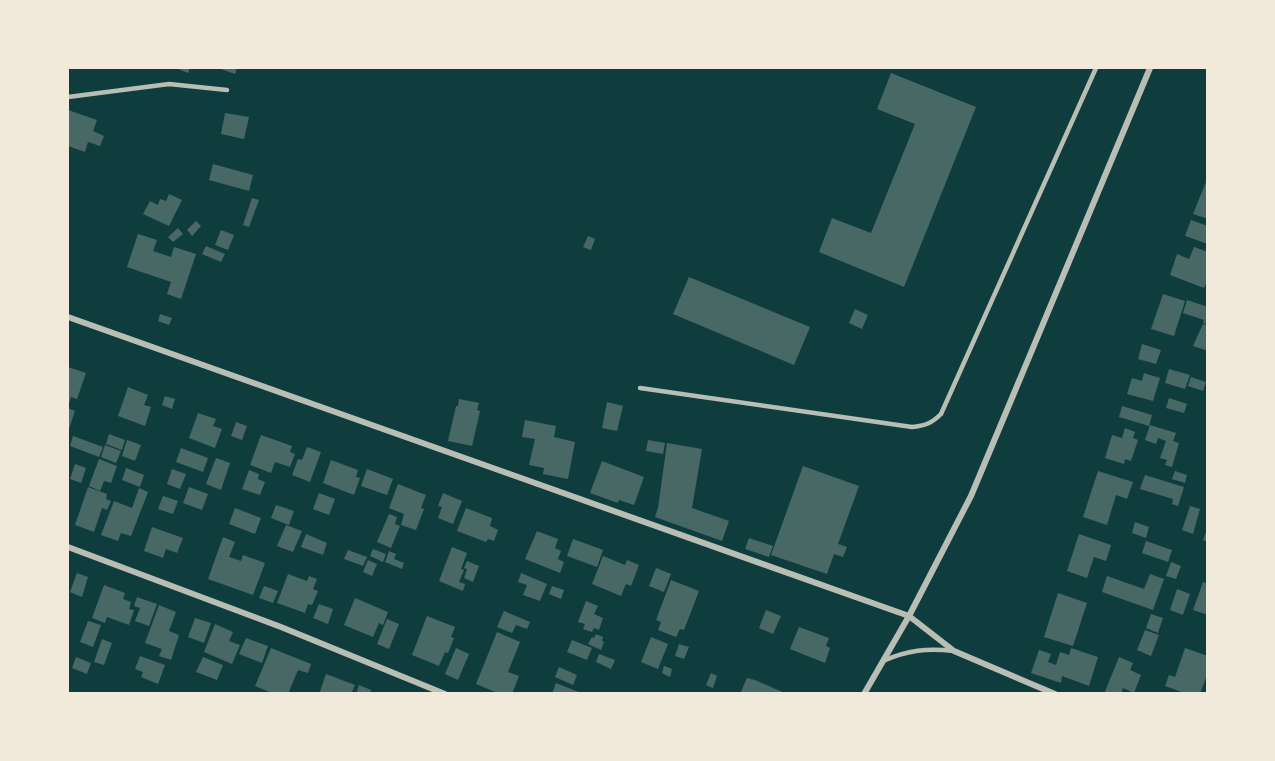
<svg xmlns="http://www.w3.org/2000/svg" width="1275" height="761" font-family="Rubik,sans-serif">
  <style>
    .building { fill: #486865 }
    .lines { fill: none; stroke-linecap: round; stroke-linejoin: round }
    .service { stroke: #b8beb3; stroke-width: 4.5 }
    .minor { stroke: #b8beb3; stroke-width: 6 }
  </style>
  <rect width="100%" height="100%" fill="#0f3d3e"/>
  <!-- building -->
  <g class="building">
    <polygon points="179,68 190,68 188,73 178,69"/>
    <polygon points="218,68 237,68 235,74"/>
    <polygon points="891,73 976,107 904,287 819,252 832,218 871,233 915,124 877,109"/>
    <polygon points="68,110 97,120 93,131 104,136 100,146 88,142 85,152 68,146"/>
    <polygon points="225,113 249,117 244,139 221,134"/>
    <polygon points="213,164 253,175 249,191 209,180"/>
    <polygon points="1208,177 1208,219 1193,214"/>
    <polygon points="169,194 182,200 169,226 143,214 150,201 158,205 160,199 166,201"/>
    <polygon points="252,198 259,200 249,227 243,225"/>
    <polygon points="1191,220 1208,226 1208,244 1185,236"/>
    <polygon points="196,221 201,226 192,236 187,230"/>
    <polygon points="178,228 183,234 173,242 168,237"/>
    <polygon points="221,230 234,235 228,250 215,245"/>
    <polygon points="138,234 157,240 153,251 171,257 174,247 196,254 181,299 167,294 171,282 127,267"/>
    <polygon points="588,236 595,239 591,250 583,247"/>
    <polygon points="206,246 225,254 221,262 202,254"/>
    <polygon points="1194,247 1208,252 1208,279 1204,288 1170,275 1177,254 1189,259"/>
    <polygon points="689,277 810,327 794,365 673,314"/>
    <polygon points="1163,294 1185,301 1174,336 1151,329"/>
    <polygon points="1187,300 1208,307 1208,324 1203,323 1204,320 1183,313"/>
    <polygon points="855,309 868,315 862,329 849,323"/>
    <polygon points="160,314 172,318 169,325 158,321"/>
    <polygon points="1203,324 1208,325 1208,351 1193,346"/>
    <polygon points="1142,344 1161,350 1156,364 1138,359"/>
    <polygon points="68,367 86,373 77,399 71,397 68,406"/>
    <polygon points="1169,369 1190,375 1185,389 1165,383"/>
    <polygon points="1144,373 1160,378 1153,401 1127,394 1132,378 1142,381"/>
    <polygon points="1191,377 1206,382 1203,391 1188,386"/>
    <polygon points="128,387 148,395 144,405 151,407 145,426 118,416"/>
    <polygon points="165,396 175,399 172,409 162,405"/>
    <polygon points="1169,398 1187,404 1184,413 1166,408"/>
    <polygon points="459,399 479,403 477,410 480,411 472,446 448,441 456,406 458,406"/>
    <polygon points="607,402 623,406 617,431 602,428"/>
    <polygon points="1122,406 1152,415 1149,426 1119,417"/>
    <polygon points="68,408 75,411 68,432"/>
    <polygon points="198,413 216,419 213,426 222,429 215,448 189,438"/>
    <polygon points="525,420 556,426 554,437 575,442 568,479 543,474 544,468 529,465 535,439 522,437"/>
    <polygon points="236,422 247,426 242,440 231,436"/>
    <polygon points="1150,425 1176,433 1173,441 1179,443 1172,467 1165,465 1167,460 1160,458 1166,441 1158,438 1156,444 1145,440"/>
    <polygon points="1125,428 1135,432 1133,438 1138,440 1131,461 1125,459 1124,464 1105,458 1112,435 1122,438"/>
    <polygon points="109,434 125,440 122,450 106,444"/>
    <polygon points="261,435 292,446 290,452 295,454 290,467 275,462 271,473 250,465"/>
    <polygon points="73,436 103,447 99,457 70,446"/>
    <polygon points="127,440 141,445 135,461 122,456"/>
    <polygon points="648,440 665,443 663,454 646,451"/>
    <polygon points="667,443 702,449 692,508 729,521 722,541 655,517 658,508"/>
    <polygon points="105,445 121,451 116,463 101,457"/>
    <polygon points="307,447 321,452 310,482 292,475 298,459 302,460"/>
    <polygon points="181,448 208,458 203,472 176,462"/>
    <polygon points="216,458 230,463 221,490 206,484"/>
    <polygon points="99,459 117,466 111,483 104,481 100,491 89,486"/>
    <polygon points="331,460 358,470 356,477 360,478 354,495 323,483"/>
    <polygon points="602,461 644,477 634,505 619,500 618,503 590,493"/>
    <polygon points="75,464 86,468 81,483 70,479"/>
    <polygon points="803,466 859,486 838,544 847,547 843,557 834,554 827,574 771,555"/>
    <polygon points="126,468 144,475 140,487 122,480"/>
    <polygon points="172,469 186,474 180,489 167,484"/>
    <polygon points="367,469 393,479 387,495 361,486"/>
    <polygon points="249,470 259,474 258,479 265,482 260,495 242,489"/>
    <polygon points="1098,471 1133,482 1127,499 1116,495 1107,525 1083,517"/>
    <polygon points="1175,471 1187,475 1185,483 1172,479"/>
    <polygon points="1145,475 1184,487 1178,506 1172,504 1173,499 1140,489"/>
    <polygon points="398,484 426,495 421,508 424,509 416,530 401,525 404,514 389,508"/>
    <polygon points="88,487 107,494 106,499 111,501 107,510 102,508 94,532 75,525"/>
    <polygon points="189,487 208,494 202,510 183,503"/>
    <polygon points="139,488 148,492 131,536 121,533 118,541 101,535 114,501 132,508"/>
    <polygon points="319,493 335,499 329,515 313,509"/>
    <polygon points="443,493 462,501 453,524 438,518 442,507 438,506"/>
    <polygon points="163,496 178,501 173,514 158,509"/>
    <polygon points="276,505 294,511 289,525 271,518"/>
    <polygon points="1190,506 1200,509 1193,534 1182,530"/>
    <polygon points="235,508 261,518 255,534 229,524"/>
    <polygon points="466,508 492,518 490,526 498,530 494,541 488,539 486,542 457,531"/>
    <polygon points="389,514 397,517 395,524 400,526 391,548 377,542"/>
    <polygon points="1135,522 1149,527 1146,538 1132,533"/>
    <polygon points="286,525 302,531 293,552 277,546"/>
    <polygon points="152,527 183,538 177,553 166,549 163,558 144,551"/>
    <polygon points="1208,527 1208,542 1203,540"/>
    <polygon points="537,531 558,539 555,548 561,551 558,559 564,562 560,573 525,559"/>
    <polygon points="306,534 327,543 323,555 301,547"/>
    <polygon points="1079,534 1111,545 1106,561 1094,557 1087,578 1067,571"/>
    <polygon points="223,537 235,542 229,557 241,561 243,555 265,563 253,595 208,579"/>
    <polygon points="749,538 773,546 769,557 745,549"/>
    <polygon points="573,539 603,550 597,567 567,556"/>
    <polygon points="1146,541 1172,550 1168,562 1142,553"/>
    <polygon points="452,547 467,553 461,569 464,570 459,582 465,584 463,591 439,581"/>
    <polygon points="373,549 386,554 383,562 370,556"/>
    <polygon points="348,550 367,557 363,566 344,559"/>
    <polygon points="389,551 396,554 394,559 404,563 402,569 385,562"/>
    <polygon points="603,556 625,565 627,560 639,565 631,586 626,584 621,596 592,584"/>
    <polygon points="368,560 377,564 372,576 363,572"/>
    <polygon points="467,561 479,566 473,582 464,578 467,569 464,568"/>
    <polygon points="1171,562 1181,566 1176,579 1166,576"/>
    <polygon points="656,568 671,574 664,592 649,586"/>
    <polygon points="77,573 88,577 82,597 70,592"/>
    <polygon points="521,573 547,584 540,601 523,595 527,585 518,582"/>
    <polygon points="288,574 307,581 309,576 317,579 313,589 318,591 312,605 308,604 305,613 277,603"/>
    <polygon points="1150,574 1164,579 1153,610 1102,592 1107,576 1144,589"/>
    <polygon points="671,580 699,591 684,630 680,629 676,637 658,630 661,622 656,620"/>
    <polygon points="1203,582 1208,584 1208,615 1193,610"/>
    <polygon points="104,585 125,593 123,599 131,602 129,609 134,610 129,625 107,617 105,623 92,618"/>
    <polygon points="264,586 278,591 273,603 259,598"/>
    <polygon points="552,586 564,590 561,599 549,594"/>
    <polygon points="1177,589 1190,594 1183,615 1170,610"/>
    <polygon points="1058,593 1087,603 1073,646 1044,637"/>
    <polygon points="137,597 157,604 149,626 135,621 140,608 134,606"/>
    <polygon points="355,598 388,612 383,625 379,623 373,637 344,625"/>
    <polygon points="586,601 598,606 594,614 603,618 599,630 594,628 592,632 583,629 585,624 578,622"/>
    <polygon points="319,604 333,609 328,624 313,618"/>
    <polygon points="159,605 176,612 169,631 179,635 171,660 159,656 162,649 145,643"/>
    <polygon points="766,610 781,616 773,634 759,628"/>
    <polygon points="504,611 530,622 527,629 516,625 512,633 497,627"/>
    <polygon points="1151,614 1163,618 1158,633 1146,628"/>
    <polygon points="427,616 455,627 451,637 454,638 448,653 445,652 439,666 412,655"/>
    <polygon points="195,618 211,623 204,643 188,637"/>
    <polygon points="387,619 399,624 389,649 377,644"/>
    <polygon points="88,621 101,625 93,647 80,642"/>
    <polygon points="215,624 233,632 229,641 240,645 232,664 204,652"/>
    <polygon points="799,627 829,638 826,646 830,648 825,663 790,649"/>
    <polygon points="1145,630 1159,635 1151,656 1137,650"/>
    <polygon points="497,632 520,642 508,672 519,676 512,694 500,694 476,684"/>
    <polygon points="596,634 603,637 602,641 604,642 601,650 588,644 592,637 594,638"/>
    <polygon points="651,637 668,644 658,669 641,662"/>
    <polygon points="246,638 268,646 262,663 239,654"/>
    <polygon points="102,639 112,643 104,665 94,662"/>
    <polygon points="572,640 592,648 587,660 567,652"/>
    <polygon points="679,644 689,647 684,659 675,656"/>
    <polygon points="271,648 311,664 308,673 298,670 288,694 274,694 255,686"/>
    <polygon points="456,648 469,654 458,680 445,674"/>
    <polygon points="1071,648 1098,657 1089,686 1062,676 1061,683 1031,673 1039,650 1051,654 1048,662 1056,665 1060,652 1069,655"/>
    <polygon points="1185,648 1208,656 1208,672 1200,694 1187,694 1165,686 1169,675 1175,677"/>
    <polygon points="599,654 615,660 611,669 596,662"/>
    <polygon points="140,656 165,665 158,684 141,677 143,672 135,669"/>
    <polygon points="76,657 91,663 87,674 72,668"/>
    <polygon points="203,657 223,665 217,680 196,672"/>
    <polygon points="1119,657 1133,663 1130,670 1141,675 1134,693 1123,688 1121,694 1104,694"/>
    <polygon points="664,666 672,669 670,677 662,673"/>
    <polygon points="559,667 577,675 573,685 555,677"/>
    <polygon points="711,673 717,676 713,688 706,685"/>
    <polygon points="326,674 355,685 351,694 319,694"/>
    <polygon points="747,678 755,680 787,694 740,694"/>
    <polygon points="556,683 581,693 581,694 552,694"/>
    <polygon points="359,685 371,690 370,694 356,694"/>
  </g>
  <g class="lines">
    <!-- service -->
    <g class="service">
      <polyline points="68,97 169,84 227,90"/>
      <path d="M640 388 912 427C925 426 932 423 941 414L1096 68"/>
      <path d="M883 661C908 650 927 648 954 651"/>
    </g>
    <!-- minor -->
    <g class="minor">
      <polyline points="68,317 909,616 954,651 1055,694"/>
      <polyline points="68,547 281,627 445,694"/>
      <polyline points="864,694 909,616 971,496 1150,68"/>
    </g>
  </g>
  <!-- border -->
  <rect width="1275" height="761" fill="none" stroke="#f1e9da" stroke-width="138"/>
</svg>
